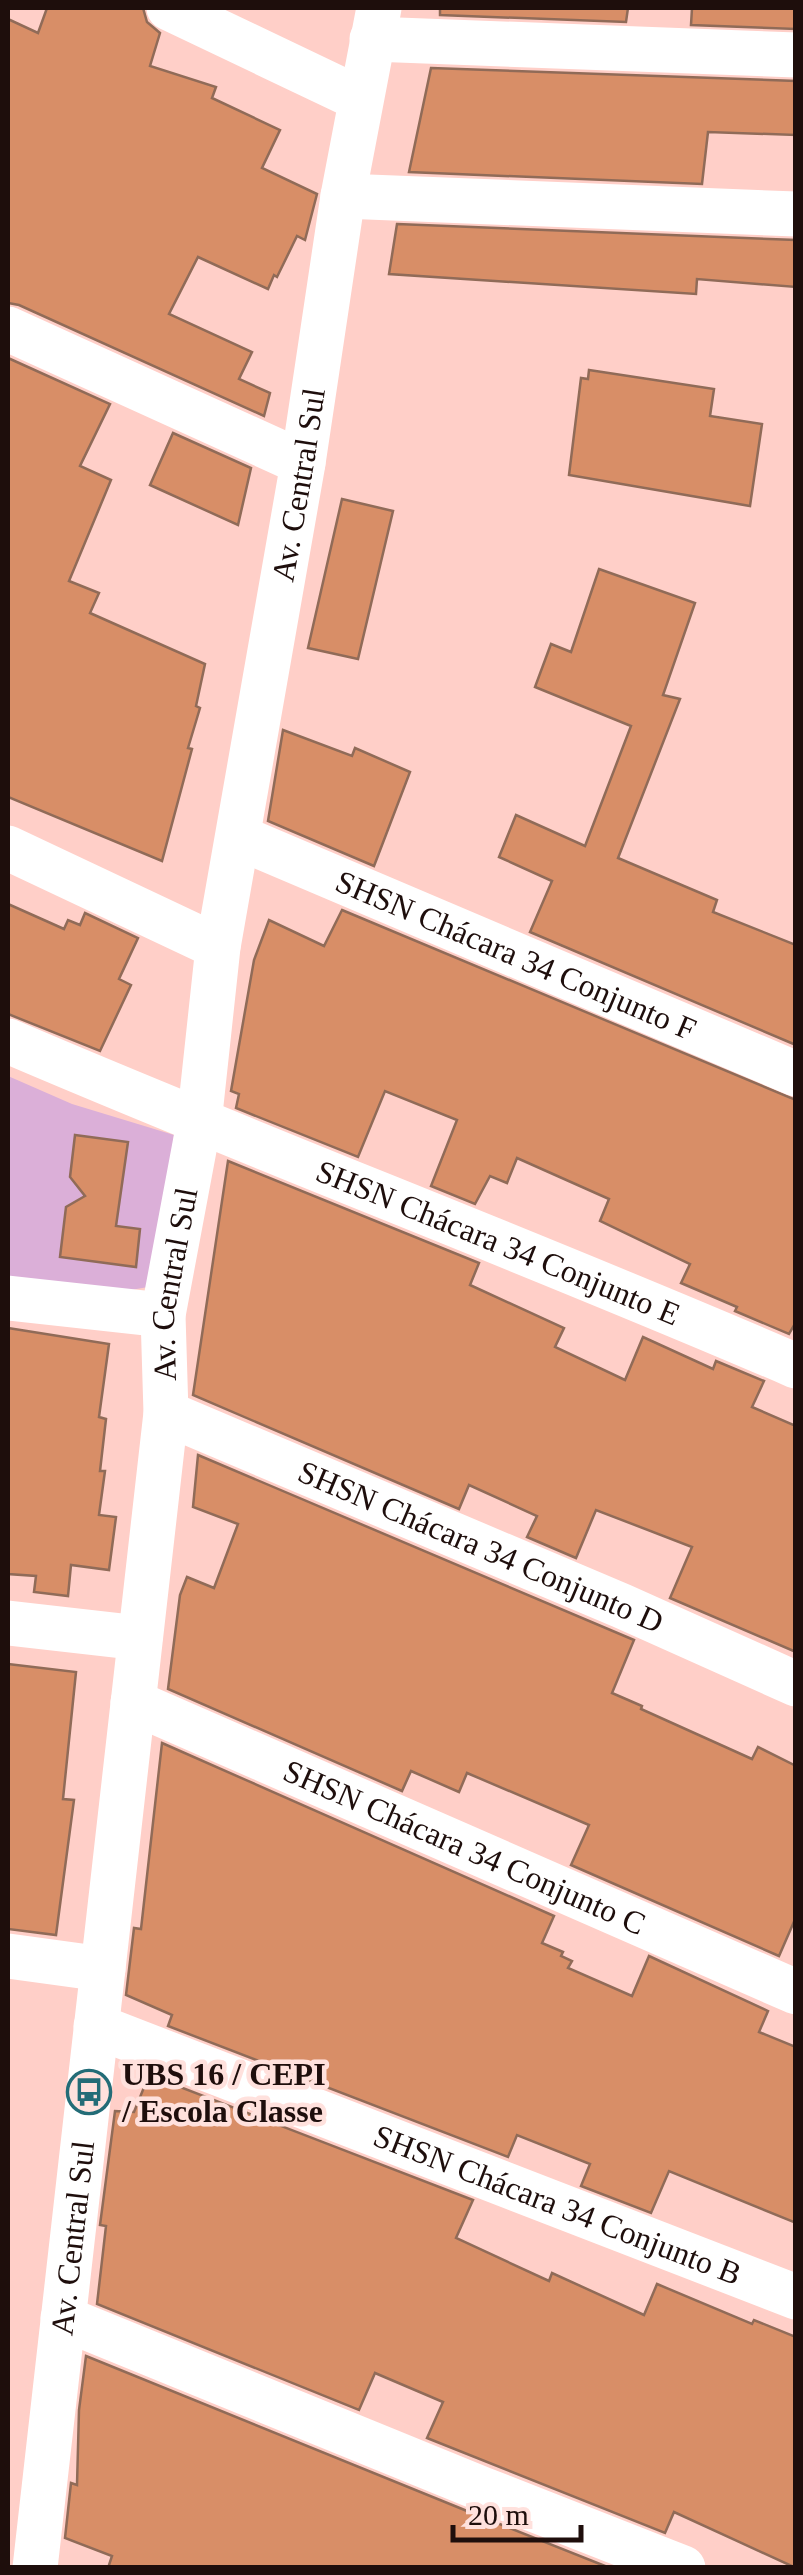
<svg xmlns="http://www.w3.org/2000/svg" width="803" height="2575" font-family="'Times New Roman',serif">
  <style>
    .green { fill: #dbafd8 }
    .building { fill: #d88e67; stroke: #906b58; stroke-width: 2.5 }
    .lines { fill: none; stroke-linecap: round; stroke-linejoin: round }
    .minor { stroke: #fff; stroke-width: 45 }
    .labels { text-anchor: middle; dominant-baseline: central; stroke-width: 9; stroke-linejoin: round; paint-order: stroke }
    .street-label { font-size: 32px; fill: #1e0e0c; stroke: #ffe1dd }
    .poi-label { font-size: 32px; font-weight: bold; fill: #1e0e0c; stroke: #ffe1dd; text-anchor: start }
  </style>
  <rect width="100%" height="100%" fill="#ffcfc8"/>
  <!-- green -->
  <polygon class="green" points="8,1076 72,1104 174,1135 154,1286 119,1292 8,1277"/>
  <!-- building -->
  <g class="building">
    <polygon points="47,8 143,8 147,22 160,33 150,66 216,87 212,98 280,130 262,168 317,194 305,240 297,236 277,277 274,275 268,289 198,257 169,314 252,352 239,379 270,393 264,416 19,305 8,303 8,19 38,33"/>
    <polygon points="440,8 628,8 626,22 440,15"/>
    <polygon points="692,8 796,8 796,29 691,25"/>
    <polygon points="431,68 796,81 796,135 708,132 702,184 409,172"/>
    <polygon points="397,224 796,240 796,287 697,279 696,294 389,274"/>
    <polygon points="8,358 110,404 80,466 111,480 69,581 99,593 90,613 205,664 196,706 200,708 188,748 192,749 162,861 8,797"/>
    <polygon points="589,370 714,389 710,416 762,424 750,506 569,475 581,378 588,379"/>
    <polygon points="173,433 251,468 238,525 150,485"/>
    <polygon points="342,499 393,511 358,659 308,648"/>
    <polygon points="599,569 695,603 663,695 680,699 618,858 717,900 713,912 796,945 796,1045 530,932 552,881 499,857 516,815 585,846 631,726 535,687 551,644 571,652"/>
    <polygon points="283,730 352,756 355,748 410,772 374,866 268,821"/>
    <polygon points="8,904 64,929 68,920 80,925 85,913 138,938 119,979 131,985 100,1051 8,1014"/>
    <polygon points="342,910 796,1100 796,1322 789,1334 735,1311 737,1307 681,1283 690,1264 600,1221 609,1199 517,1158 507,1183 490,1176 475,1204 431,1186 457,1120 385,1091 358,1157 236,1108 239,1094 231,1091 254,960 269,920 324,946"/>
    <polygon points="75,1135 128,1142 116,1226 140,1229 136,1267 60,1257 66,1207 85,1196 70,1177"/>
    <polygon points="228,1161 479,1263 470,1285 564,1328 555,1347 625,1380 643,1337 713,1369 716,1361 764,1381 752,1407 796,1426 796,1652 670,1598 692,1547 596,1510 576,1558 527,1537 537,1516 469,1485 459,1509 193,1395"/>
    <polygon points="8,1328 109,1344 99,1417 106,1419 100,1471 105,1471 99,1515 116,1517 109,1570 71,1565 68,1596 34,1592 36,1576 8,1574"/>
    <polygon points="198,1455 634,1640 612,1693 642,1706 641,1709 752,1759 758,1747 796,1766 796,1917 779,1956 571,1865 589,1825 467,1773 459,1792 411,1771 402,1791 168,1689 180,1595 187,1577 214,1588 238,1524 193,1507"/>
    <polygon points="8,1664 76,1672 63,1799 74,1800 56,1935 8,1929"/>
    <polygon points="162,1743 554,1916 542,1943 563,1952 561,1956 572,1961 568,1968 632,1996 649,1956 768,2011 759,2032 796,2047 796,2223 669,2171 651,2213 581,2186 590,2164 517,2135 508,2157 168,2026 172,2015 126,1995 134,1928 141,1929"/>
    <polygon points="149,2075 473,2200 456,2238 549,2281 552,2273 644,2315 657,2284 752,2324 754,2320 796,2337 796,2568 674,2512 665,2533 427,2438 443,2402 375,2373 359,2410 97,2304 106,2226 100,2225 115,2111 134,2112"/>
    <polygon points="86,2356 472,2513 610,2568 108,2568 112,2556 65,2538 71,2483 77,2485 79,2410"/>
  </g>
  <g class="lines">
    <!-- minor -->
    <g class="minor">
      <polyline points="169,8 360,99"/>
      <polyline points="372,39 796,55"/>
      <polyline points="343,196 796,214"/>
      <polyline points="8,329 303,463"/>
      <path id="s1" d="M238 837 796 1074"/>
      <polyline points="8,848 218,947"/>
      <path id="s2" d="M8 1041C269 1153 535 1253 796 1366"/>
      <polyline points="8,1298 163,1315"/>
      <path id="s3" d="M166 1413 622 1606 796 1684"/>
      <polyline points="8,1623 140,1638"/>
      <path id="s4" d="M133 1702 796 1992"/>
      <polyline points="8,1956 103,1969"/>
      <path id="s5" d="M96 2026 796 2297"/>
      <polyline points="63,2318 482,2489 683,2568"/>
      <path id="s6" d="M35 2568 166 1413 163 1315 199 1123 218 947 303 463 343 196 379 8"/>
    </g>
  </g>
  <!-- icons -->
  <defs>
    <symbol id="bus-ring" viewBox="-11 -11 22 22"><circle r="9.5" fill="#ffe1dd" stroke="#236c77" stroke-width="1.5"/><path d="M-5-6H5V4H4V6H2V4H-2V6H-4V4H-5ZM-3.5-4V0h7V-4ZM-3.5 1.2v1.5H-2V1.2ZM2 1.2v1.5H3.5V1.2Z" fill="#236c77"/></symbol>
  </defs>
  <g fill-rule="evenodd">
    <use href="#bus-ring" x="64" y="2067" width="50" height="50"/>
  </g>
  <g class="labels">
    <!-- street labels -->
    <g class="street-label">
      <text stroke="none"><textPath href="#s6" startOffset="2102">Av. Central Sul</textPath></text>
      <text stroke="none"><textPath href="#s1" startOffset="302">SHSN Chácara 34 Conjunto F</textPath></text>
      <text stroke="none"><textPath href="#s2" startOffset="530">SHSN Chácara 34 Conjunto E</textPath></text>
      <text stroke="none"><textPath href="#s6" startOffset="1292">Av. Central Sul</textPath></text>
      <text stroke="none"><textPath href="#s3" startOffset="342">SHSN Chácara 34 Conjunto D</textPath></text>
      <text stroke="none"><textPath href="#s4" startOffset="362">SHSN Chácara 34 Conjunto C</textPath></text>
      <text stroke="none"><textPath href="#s5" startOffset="495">SHSN Chácara 34 Conjunto B</textPath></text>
      <text stroke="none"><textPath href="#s6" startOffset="332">Av. Central Sul</textPath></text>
    </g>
    <!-- poi labels -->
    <g class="poi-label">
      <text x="122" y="2074">UBS 16 / CEPI<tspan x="122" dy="37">/ Escola Classe</tspan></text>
    </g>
  </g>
  <!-- border -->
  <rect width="803" height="2575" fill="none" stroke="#1e0e0c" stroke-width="20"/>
  <!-- scale -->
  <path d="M453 2525v15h128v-15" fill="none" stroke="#1e0e0c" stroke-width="5"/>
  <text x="468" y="2525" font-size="30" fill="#1e0e0c" stroke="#ffe1dd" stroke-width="8" paint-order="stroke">20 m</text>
</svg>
